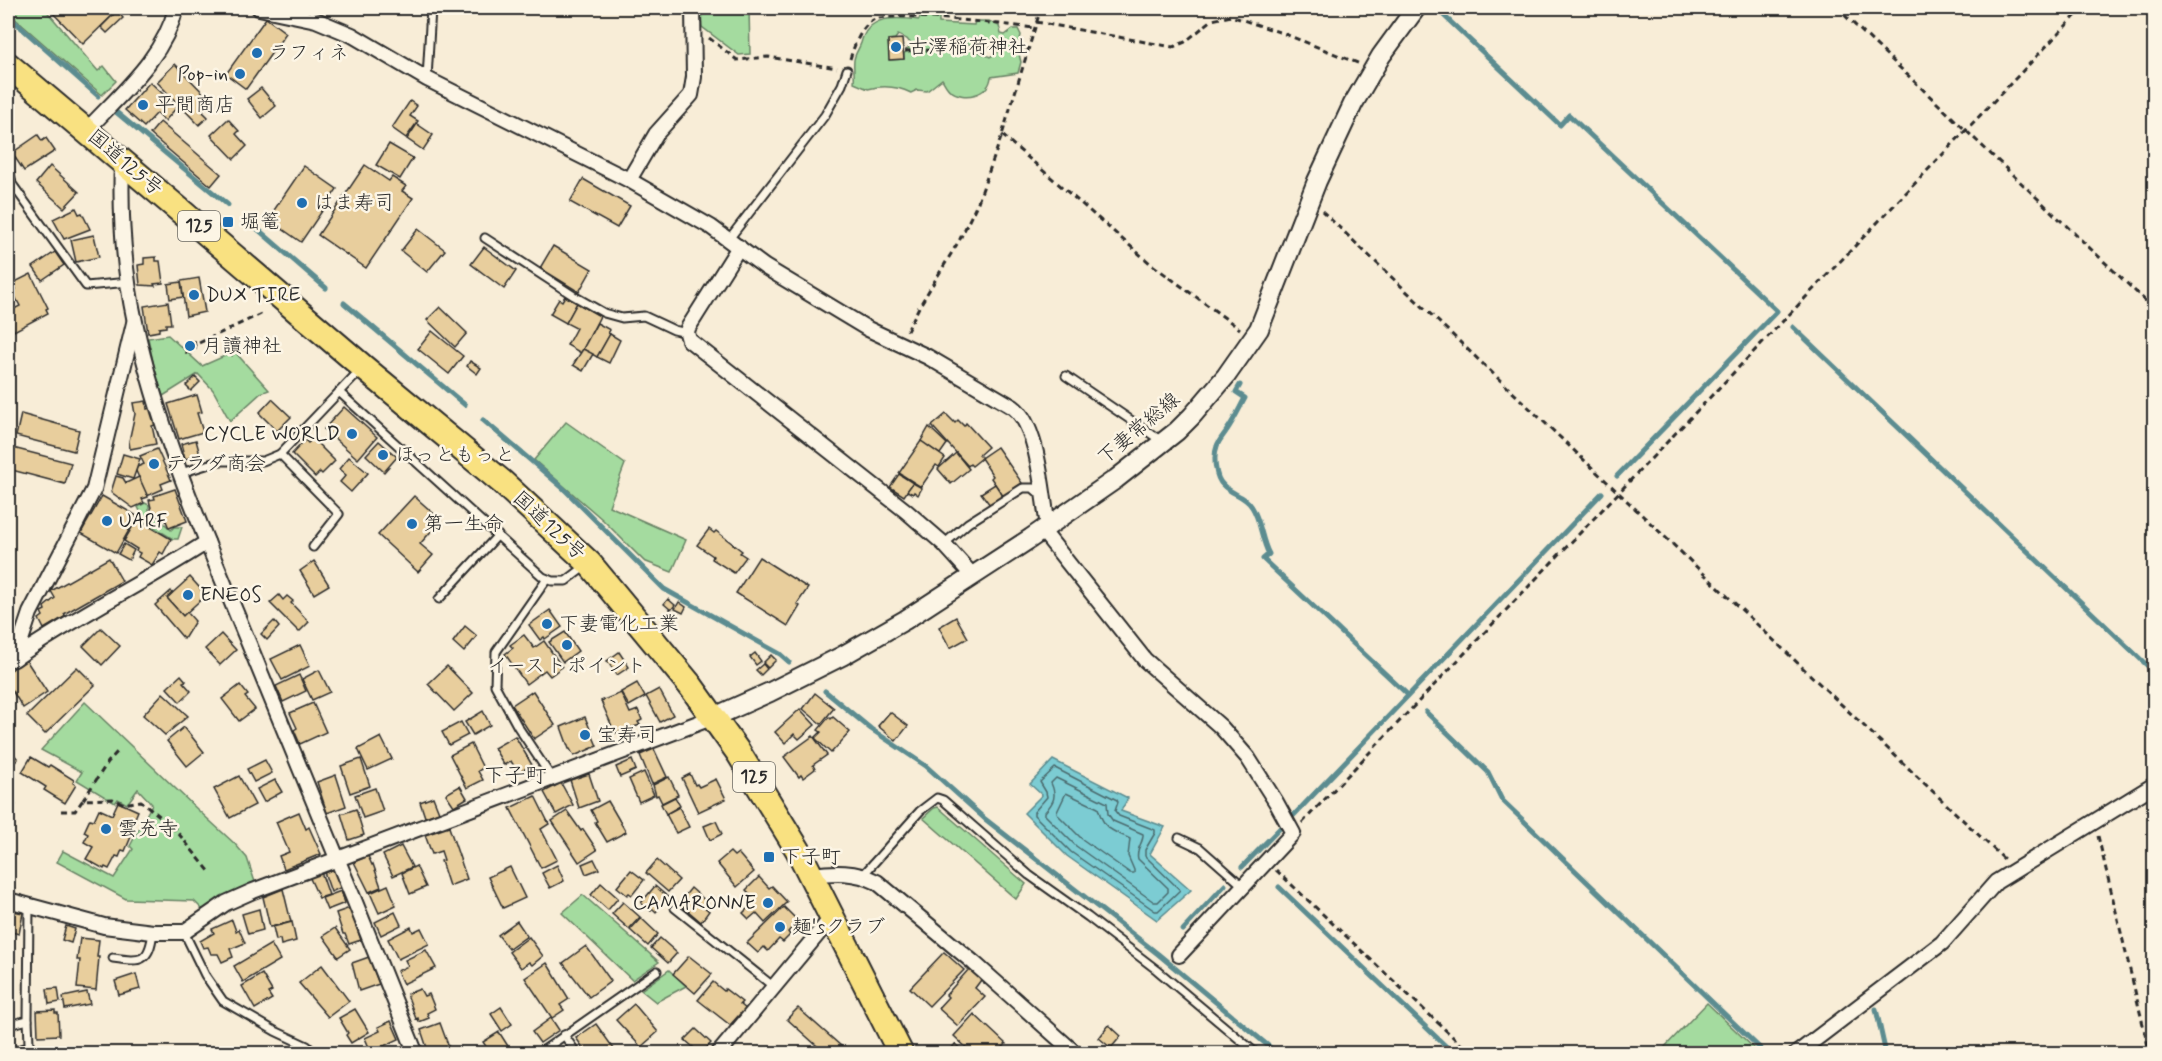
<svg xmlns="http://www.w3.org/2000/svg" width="2162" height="1061" font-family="Mynerve,'Klee One',sans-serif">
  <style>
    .green { fill: #a4db9f; stroke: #688365; stroke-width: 1.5; fill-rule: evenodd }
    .water { fill: #7bccd3; stroke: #5b8c90; stroke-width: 1.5 }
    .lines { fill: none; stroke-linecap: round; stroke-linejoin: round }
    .shore { stroke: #4b6b6e; stroke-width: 1.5 }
    .stream { stroke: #5b8c90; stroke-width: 5 }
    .building { fill: #e8ce9d; stroke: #2b2b2b; stroke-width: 1.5 }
    .lane-casing { stroke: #2b2b2b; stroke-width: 11 }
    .street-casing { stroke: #2b2b2b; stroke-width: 18 }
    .secondary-casing { stroke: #2b2b2b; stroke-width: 22 }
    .highway-casing { stroke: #2b2b2b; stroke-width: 28 }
    .path { stroke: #2b2b2b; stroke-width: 3; stroke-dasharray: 6 4.5; stroke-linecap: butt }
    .lane { stroke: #fcf5e5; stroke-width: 7 }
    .street { stroke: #fcf5e5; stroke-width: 14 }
    .secondary { stroke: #fcf5e5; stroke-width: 18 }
    .highway { stroke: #f9e181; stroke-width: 24 }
    .poi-dot { fill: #1f6fb2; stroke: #fcf5e5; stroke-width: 2 }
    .labels { text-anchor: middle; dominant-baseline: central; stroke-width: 5; stroke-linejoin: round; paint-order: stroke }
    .shield { fill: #fcf5e5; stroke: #6a6863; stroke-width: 1.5 }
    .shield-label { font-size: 18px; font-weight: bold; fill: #2b2b2b }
    .poi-label { font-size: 20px; fill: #2b2b2b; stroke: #fcf5e5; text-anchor: start }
    .street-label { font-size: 20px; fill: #2b2b2b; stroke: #fcf5e5 }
    .neighbourhood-label { font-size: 21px; fill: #2b2b2b; stroke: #fcf5e5 }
  </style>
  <rect width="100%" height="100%" fill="#f8edd7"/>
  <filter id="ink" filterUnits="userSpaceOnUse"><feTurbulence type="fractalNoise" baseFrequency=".0167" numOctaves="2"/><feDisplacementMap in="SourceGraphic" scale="12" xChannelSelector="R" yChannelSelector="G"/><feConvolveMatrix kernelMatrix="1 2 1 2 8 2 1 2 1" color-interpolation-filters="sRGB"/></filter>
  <g filter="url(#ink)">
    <!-- green -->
    <g class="green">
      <polygon points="8,8 44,8 98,71 104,66 116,81 102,95 12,16 8,12"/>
      <polygon points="700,8 749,8 750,54 739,55 702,27"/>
      <path d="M921 13 939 15V23L974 25 975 21H989L999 26 1001 34 1005 35 1013 29H1018L1021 35 1018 50 1021 62 1018 73 991 77C989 95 964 101 951 91 947 89 944 82 942 79L927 91 917 90 911 93C897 86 883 85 868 89L854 83C855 74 853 68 854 60 855 53 859 49 861 43 868 15 894 17 919 20ZM898 35 907 39 911 44 904 54V59L890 60 888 40 895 39ZM991 40 1004 44 1006 47 990 57 973 49 967 51 962 46 965 44 983 46Z"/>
      <polygon points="168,335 202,366 229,354 232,356 235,352 269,390 261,393 230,421 213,390 198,374 163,396 156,376 148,338"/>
      <polygon points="566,422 625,464 609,506 686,540 672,572 644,561 603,520 534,460"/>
      <polygon points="145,503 149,505 149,516 153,519 159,518 171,530 174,527 182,527 178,539 173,539 140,519 141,513 138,507"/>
      <polygon points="85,702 198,810 235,844 247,858 255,882 221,898 204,911 194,901 126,899 57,862 63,851 114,878 133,849 130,846 152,804 138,789 127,804 118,799 115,803 77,780 82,772 41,750"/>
      <polygon points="938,807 1026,884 1016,899 923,818 934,808"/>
      <polygon points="583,895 659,962 632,980 562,913"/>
      <polygon points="669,970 686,986 656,1002 641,990"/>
      <polygon points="1707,1003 1759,1053 1659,1053"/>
    </g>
    <!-- water -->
    <polygon class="water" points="1053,760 1128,798 1121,811 1165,827 1150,854 1191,890 1157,920 1067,856 1024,813 1042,795 1030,784"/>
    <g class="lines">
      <!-- shore -->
      <g class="shore">
        <polygon points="1055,768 1117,800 1118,802 1115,811 1119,816 1155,830 1155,833 1145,850 1145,856 1180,890 1158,911 1155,911 1071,852 1034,815 1034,812 1047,797 1046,792 1040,782"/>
        <path d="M1056 778 1107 803 1108 814 1113 821 1143 834C1144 843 1135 848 1138 859L1168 888V892L1158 902H1154L1076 846 1045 815V812C1054 802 1057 796 1051 783Z"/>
        <path d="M1066 793 1098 808C1104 830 1111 830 1130 839L1128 856 1134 870V873H1130L1082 839 1058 815 1057 812Z"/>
      </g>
      <!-- stream -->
      <g class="stream">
        <polyline points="1439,11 1560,125 1569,115 1777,311 1617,476"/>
        <polyline points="8,16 98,96"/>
        <polyline points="116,112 228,205"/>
        <polyline points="246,219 326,288"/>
        <polyline points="344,303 465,405"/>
        <polyline points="1793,327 2154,672"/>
        <path d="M1240 385 1236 392 1245 398C1239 409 1234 420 1227 430 1224 435 1219 440 1217 446 1213 456 1215 478 1223 485 1231 494 1246 496 1252 507 1261 521 1261 539 1269 554L1263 559 1408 695"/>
        <polyline points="483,420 563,488 664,589 780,654 789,662"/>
        <polyline points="825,691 871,729 926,766 985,819 1158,954 1278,1054"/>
        <polyline points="1426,712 1488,772 1502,800 1766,1054"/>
        <polyline points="1294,815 1602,493"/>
        <polyline points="1242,867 1281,827"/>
        <polyline points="1279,887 1454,1054"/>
        <polyline points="1183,930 1225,885"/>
        <polyline points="1876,1009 1886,1054"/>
      </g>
    </g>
    <!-- building -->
    <g class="building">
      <polygon points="48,8 120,8 83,44"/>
      <polygon points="117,11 123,18 107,33 101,27"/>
      <polygon points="266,18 286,33 246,89 226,74"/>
      <polygon points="902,39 904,59 889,60 888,40"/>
      <polygon points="175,64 212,102 202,111 208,117 199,125 157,82"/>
      <polygon points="150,82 177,107 165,121 157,113 144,127 125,110"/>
      <polygon points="261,88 276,106 262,118 247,99"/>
      <polygon points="410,101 417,106 410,116 418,121 406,138 392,128"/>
      <polygon points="228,119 239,131 236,134 247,146 234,159 211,135"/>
      <polygon points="160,122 221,174 211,186 150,134"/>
      <polygon points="417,124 433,135 423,150 407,139"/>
      <polygon points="38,135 42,141 46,138 55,151 24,171 12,153"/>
      <polygon points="389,144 413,158 400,179 376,165"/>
      <polygon points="365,165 389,181 392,177 406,186 402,191 413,198 366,268 318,235"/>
      <polygon points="50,166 79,192 64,208 36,183"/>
      <polygon points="304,166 337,189 301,242 268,219"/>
      <polygon points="583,179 630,206 617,228 570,202"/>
      <polygon points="76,208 79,214 82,213 90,229 64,239 53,219"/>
      <polygon points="418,229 445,250 427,272 401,251"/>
      <polygon points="94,235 99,257 76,262 71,240"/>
      <polygon points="553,246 592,269 579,292 540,268"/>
      <polygon points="484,247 516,271 504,289 471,264"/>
      <polygon points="55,252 64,265 42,280 33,267"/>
      <polygon points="156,257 156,261 160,261 163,283 154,284 155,286 140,285 138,265 144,264 144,258"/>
      <polygon points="31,274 48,308 46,309 48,313 14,331 12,326 8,329 8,312 20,306 12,291 16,289 13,283"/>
      <polygon points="199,278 205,312 186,316 181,281"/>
      <polygon points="181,282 183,297 170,299 168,284"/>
      <polygon points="565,296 577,303 566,323 550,314 559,299 562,301"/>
      <polygon points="168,302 171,324 166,324 166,327 159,328 159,331 148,333 144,306"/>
      <polygon points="577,303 600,316 581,353 567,345 576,328 566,323"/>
      <polygon points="440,307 467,333 455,347 427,320"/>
      <polygon points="597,323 610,330 608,333 610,334 597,357 583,349"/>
      <polygon points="432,331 463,356 449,374 418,349"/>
      <polygon points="610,334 620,340 609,363 597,357"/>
      <polygon points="195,341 196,348 193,348 193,351 186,353 185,343"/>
      <polygon points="583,349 593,354 583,371 573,365"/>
      <polygon points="470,361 481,368 477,374 467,366"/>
      <polygon points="195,377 200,382 191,391 186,386"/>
      <polygon points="197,395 202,412 197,413 203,432 179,439 168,404"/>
      <polygon points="272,399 291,417 277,431 259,413"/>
      <polygon points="146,401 147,409 151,408 155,425 152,426 156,444 130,449 129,441 135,414 133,403"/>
      <polygon points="344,407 377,437 358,459 324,429"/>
      <polygon points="21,414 79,430 74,451 16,436"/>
      <polygon points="946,414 955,423 958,420 964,426 966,423 988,447 979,455 982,458 972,466 970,464 968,466 932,426"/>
      <polygon points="929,427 947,444 940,454 921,441"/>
      <polygon points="313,439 335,461 322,474 320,472 315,477 292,454 305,440 308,443"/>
      <polygon points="196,440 200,455 185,459 181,444"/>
      <polygon points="379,441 397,457 384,472 366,455"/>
      <polygon points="921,441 945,458 939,467 936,465 921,487 899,473"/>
      <polygon points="997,447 1022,483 1003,496 991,478 993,476 981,458"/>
      <polygon points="13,448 71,463 65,484 8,469"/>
      <polygon points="157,449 171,480 161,484 163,489 147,496 136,471 137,467 144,464 140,456"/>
      <polygon points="956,453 969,469 951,484 938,469"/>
      <polygon points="123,454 140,459 133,479 117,474"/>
      <polygon points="349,457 368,473 351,492 340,482 346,475 339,469"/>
      <polygon points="899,474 913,483 904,496 890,487"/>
      <polygon points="116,476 123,478 126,483 139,477 148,497 142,499 144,503 133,508 111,492"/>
      <polygon points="913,483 922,488 918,495 914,492 913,494 907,491"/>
      <polygon points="995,484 1003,496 990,505 981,493"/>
      <polygon points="175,489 187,521 169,528 164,516 153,516 149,500 155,499 154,496"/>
      <polygon points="102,496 137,516 116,553 81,533"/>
      <polygon points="414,496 441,520 420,544 433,555 418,572 378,535"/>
      <polygon points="137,519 171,539 163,554 160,552 152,565 138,557 140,553 136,551 137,549 124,541"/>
      <polygon points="709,529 714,533 716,531 742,551 740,553 746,557 734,573 712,559 713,556 697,545"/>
      <polygon points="124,544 134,550 129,560 118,554"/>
      <polygon points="759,557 808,588 797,604 800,606 788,626 736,593"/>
      <polygon points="109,558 122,581 64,614 66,616 44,629 39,619 43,616 41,612 45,610 44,607 55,598 51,591"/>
      <polygon points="314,561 329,585 314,594 300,571"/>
      <polygon points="190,577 206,595 183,616 167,598"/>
      <polygon points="171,591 172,593 167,598 183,616 187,612 195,621 184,639 155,605"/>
      <polygon points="279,595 283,600 287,596 293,601 291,603 309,622 299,632 270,603"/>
      <polygon points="668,599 675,605 671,610 664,604"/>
      <polygon points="679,602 686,607 683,613 675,609"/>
      <polygon points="550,610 562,627 545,639 544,637 540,640 529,625"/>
      <polygon points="956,617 968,638 950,648 939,627"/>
      <polygon points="274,621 279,627 267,640 261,634"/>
      <polygon points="465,626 477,636 464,652 453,642"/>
      <polygon points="101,628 120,646 102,665 83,646"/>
      <polygon points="565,632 578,651 563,662 549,642"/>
      <polygon points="221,634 236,650 220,665 205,649"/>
      <polygon points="524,635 534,648 544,641 562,667 550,676 545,670 526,684 505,654 513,648 510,645"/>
      <polygon points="300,645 310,666 282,680 271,659"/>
      <polygon points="619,652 629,667 617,675 607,661"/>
      <polygon points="755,653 761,661 756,665 750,657"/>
      <polygon points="771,655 776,660 768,668 763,663"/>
      <polygon points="26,660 47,692 23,708 8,684 8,672"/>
      <polygon points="763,664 767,669 761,675 756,670"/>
      <polygon points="447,666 473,693 454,711 428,684"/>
      <polygon points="77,667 95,685 45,734 27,716"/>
      <polygon points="319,670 330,692 312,700 302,679"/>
      <polygon points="181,675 186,681 183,682 191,691 180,702 167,688"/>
      <polygon points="299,675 306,691 283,702 276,686"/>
      <polygon points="637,683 645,697 629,706 621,692"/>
      <polygon points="240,685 248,695 245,697 255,709 239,721 222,699"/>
      <polygon points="659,689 673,715 660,722 646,696"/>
      <polygon points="533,691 555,725 534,739 512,705"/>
      <polygon points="163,693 188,716 165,735 143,715"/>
      <polygon points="621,693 630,713 638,710 642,720 638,722 640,725 615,733 601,701"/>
      <polygon points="815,693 834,708 821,724 803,709"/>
      <polygon points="313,703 326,732 300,744 294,730 297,728 290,713"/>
      <polygon points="800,709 815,725 799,739 794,734 785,743 775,732"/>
      <polygon points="483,711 490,725 473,735 465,722"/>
      <polygon points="890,712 908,726 896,741 878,726"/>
      <polygon points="585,717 597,746 574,756 570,749 569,749 561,727"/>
      <polygon points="829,717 831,719 833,717 850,732 831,753 815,738 821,732 818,730"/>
      <polygon points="461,722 468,735 449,745 442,732"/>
      <polygon points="184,727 204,752 187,766 167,741"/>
      <polygon points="515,736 532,765 518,773 511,761 504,765 494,748"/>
      <polygon points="813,736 827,755 813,765 815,769 803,778 801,775 799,777 784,757"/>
      <polygon points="381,737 392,759 368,770 358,749"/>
      <polygon points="471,744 483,768 478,771 483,780 467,788 450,755"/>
      <polygon points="8,748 18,759 8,769"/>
      <polygon points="654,749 667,777 652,784 640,755"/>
      <polygon points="31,757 48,767 50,765 74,780 73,783 76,785 65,803 44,790 46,787 22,772"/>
      <polygon points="361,759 370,786 350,793 341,766"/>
      <polygon points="265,760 272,773 254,782 247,769"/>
      <polygon points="632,760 636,770 620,777 616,767"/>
      <polygon points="644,772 654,795 639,802 629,779"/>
      <polygon points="589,774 598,801 579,808 570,780"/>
      <polygon points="690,774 695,785 697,784 699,787 716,779 726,799 698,812 682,778"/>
      <polygon points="336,775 346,806 327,813 317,782"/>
      <polygon points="239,776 255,805 230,818 214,789"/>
      <polygon points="669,777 678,795 662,803 658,795 656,796 653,785"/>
      <polygon points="275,780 282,792 264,802 257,789"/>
      <polygon points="561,783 573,805 556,814 544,792"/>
      <polygon points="460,786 467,798 454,806 446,794"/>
      <polygon points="375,788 383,811 363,818 355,795"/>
      <polygon points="535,796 549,824 541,829 557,860 541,868 510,808"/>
      <polygon points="433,797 439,812 425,817 420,802"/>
      <polygon points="675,797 680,806 666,814 661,804"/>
      <polygon points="608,801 626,832 607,842 595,822 597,821 591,810"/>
      <polygon points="118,802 138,811 132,825 129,824 127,829 133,832 125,851 122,850 119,857 116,856 109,869 105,867 104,869 86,859 93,847 84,842 88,834 84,832 90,819 94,820 99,809 112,815"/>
      <polygon points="679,807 689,827 676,833 666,814"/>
      <polygon points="356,809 364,835 349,840 341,814"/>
      <polygon points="567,811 581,831 583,829 597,850 579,862 552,821"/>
      <polygon points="299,812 306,829 309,827 321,854 284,869 279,856 289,852 276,822"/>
      <polygon points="716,821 722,834 710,840 704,826"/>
      <polygon points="449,827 467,879 449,886 441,861 444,860 441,851 432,854 425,835"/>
      <polygon points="401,846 412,867 393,876 383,855"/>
      <polygon points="730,852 734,856 738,853 754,872 737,887 717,863"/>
      <polygon points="368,856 372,865 373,864 381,887 369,892 354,862"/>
      <polygon points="594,859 599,869 586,874 582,864"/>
      <polygon points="657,860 679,880 668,892 646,873"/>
      <polygon points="334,864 342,887 331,892 323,869"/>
      <polygon points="557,865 564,881 550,888 542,873"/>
      <polygon points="416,866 426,887 410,894 402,873"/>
      <polygon points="510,867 525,898 503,908 488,877"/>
      <polygon points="320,869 329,895 319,898 308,874"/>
      <polygon points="631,870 644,880 632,895 629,893 627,895 617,887"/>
      <polygon points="759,877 769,888 772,886 787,902 765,923 756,913 749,919 743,913 756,900 746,890"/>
      <polygon points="601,883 618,898 608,910 591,895"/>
      <polygon points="388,885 396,905 379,913 370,893"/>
      <polygon points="655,886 668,897 656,912 653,909 651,911 641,903"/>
      <polygon points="691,888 708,903 704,907 709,911 701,922 679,903"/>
      <polygon points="283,889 291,922 270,927 263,897"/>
      <polygon points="341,891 345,903 327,910 322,898"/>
      <polygon points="623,902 640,917 629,929 612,914"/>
      <polygon points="784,907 798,921 788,932 790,935 783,942 779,939 768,951 764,947 758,953 747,943"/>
      <polygon points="350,908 361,940 349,944 345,934 343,934 336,913"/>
      <polygon points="259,909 263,930 248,934 242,914"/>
      <polygon points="8,910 23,913 19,934 8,931"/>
      <polygon points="395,912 401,925 381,935 375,922"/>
      <polygon points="641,918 658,934 648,946 630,930"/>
      <polygon points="232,920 236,931 239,929 245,943 230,949 233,957 222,962 218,954 211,954 208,947 203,948 200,941 214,933 212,929"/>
      <polygon points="517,921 527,936 509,949 498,935"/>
      <polygon points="292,922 296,941 281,945 280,939 276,940 273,927"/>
      <polygon points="66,926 75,929 71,943 62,940"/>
      <polygon points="411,927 413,932 421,928 429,944 398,959 388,939"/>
      <polygon points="335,928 350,949 338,957 323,936"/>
      <polygon points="529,937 543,956 532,965 529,962 521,968 509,952"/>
      <polygon points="80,938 99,940 97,957 99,957 96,990 77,988 80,960 77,960"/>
      <polygon points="660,938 677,953 668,963 651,948"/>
      <polygon points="271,944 280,960 243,982 234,966"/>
      <polygon points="12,946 15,972 8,973 8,947"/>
      <polygon points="586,946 611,981 589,997 563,963"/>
      <polygon points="426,950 436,968 403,984 397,971 408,966 405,960"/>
      <polygon points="944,952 964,970 929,1006 910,988"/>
      <polygon points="689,956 712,974 695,993 673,974"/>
      <polygon points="369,957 379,984 359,991 352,963"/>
      <polygon points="547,963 569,999 560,1005 564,1010 552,1018 525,978"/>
      <polygon points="322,965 349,1001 328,1017 299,983"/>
      <polygon points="969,969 981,980 975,988 985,997 958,1026 938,1008 948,997 946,995"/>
      <polygon points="136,974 140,989 119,995 115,981"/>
      <polygon points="262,974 272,991 268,993 272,999 255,1009 242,986"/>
      <polygon points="713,982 724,991 725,989 742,1002 740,1004 747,1010 742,1015 740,1014 730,1025 698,1000"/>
      <polygon points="58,988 60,1002 49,1004 47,989"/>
      <polygon points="420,989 424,996 429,994 435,1009 427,1013 429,1018 419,1022 418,1018 416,1019 407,994"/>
      <polygon points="87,992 90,1004 65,1009 63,997"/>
      <polygon points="634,1004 658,1032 641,1047 616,1020"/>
      <polygon points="501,1007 512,1024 502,1031 491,1014"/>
      <polygon points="798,1008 850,1054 826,1054 787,1019"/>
      <polygon points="355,1009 369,1032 351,1043 346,1035 348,1033 339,1018"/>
      <polygon points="55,1010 55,1013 58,1013 59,1035 38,1036 37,1011"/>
      <polygon points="974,1014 1006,1044 997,1054 973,1054 954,1036"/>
      <polygon points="551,1018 559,1030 540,1043 532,1032"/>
      <polygon points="391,1021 399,1039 371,1052 365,1038 380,1031 378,1027"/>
      <polygon points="440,1023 451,1053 429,1054 421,1030"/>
      <polygon points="596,1024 614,1049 607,1054 590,1054 586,1048 584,1049 576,1038"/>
      <polygon points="1109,1025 1121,1036 1111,1048 1099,1038"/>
      <polygon points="696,1029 711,1043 701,1054 685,1040"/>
      <polygon points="499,1032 513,1054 491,1054 483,1042"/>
      <polygon points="955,1044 966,1054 947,1054"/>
    </g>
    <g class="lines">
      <defs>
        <g id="lane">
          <polyline points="427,79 431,8"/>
          <polyline points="8,162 12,184 86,286 129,282"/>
          <polyline points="485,238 574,296 604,313 622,318 644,316 674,330 687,333"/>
          <polyline points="729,239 825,115 842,85 847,70"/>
          <polyline points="1066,376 1163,442"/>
          <polyline points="339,392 543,577 552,581 566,581 587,565"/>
          <polyline points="280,454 339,514 313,547"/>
          <polyline points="181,473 219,461 263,461 280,454 361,369"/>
          <polyline points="944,544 968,523 1023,488 1033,488 1041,495"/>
          <polyline points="547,579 496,652 495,685 518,727 552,778"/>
          <polyline points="439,599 498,535"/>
          <polyline points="1179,838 1200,848 1243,886"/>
          <polyline points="863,875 920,811 937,798 943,800 1029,875 1088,917 1157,970 1257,1054"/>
          <polyline points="675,908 774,987"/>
          <polyline points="184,932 205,975 223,1001 275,1031 307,1046 315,1054"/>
          <path d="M113 958C141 962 149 963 153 932"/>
          <polyline points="8,1025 28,1020 29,906"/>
          <polyline points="564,1035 577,1054"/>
          <polyline points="8,1053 28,1047 29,1043 28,1020"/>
          <polyline points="538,1054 657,971"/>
        </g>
        <g id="street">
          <path d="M259 8 316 20 352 35 427 79 629 180 711 227 765 267 868 329 928 357 1013 407C1039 426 1042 495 1048 526"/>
          <path d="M86 131C120 94 164 58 176 8"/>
          <path d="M122 162C120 215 124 271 135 322 161 443 214 557 260 671 313 798 365 926 416 1054"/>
          <polyline points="629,180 656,134 691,95 694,77 693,8"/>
          <polyline points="739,247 688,328 687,333 689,340 906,511 944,544 973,576"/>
          <polyline points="1042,530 1145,660 1221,727 1248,758 1276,802 1293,833 1179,955"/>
          <polyline points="15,658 30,613 94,489 134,323"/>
          <path d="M14 659C76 616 144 583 207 542"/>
          <path d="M811 875C835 872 855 871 877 882L974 963 1076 1054"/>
          <polyline points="8,900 104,926 153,932 184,932 226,903 253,891 714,717"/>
          <polyline points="718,1054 832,917"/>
          <polyline points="1796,1054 1942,943 1996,882 2154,785"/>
        </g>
        <polyline id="secondary" points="714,717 770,692 842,656 905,620 1031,538 1116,479 1177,431 1192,416 1226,376 1259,329 1317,181 1353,104 1381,56 1416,8"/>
        <polyline id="highway" points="8,65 176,207 363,367 502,482 589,563 690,685 738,752 798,850 901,1054"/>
      </defs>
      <!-- lane casing -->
      <use href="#lane" class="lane-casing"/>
      <!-- street casing -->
      <use href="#street" class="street-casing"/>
      <!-- secondary casing -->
      <use href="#secondary" class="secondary-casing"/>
      <!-- highway casing -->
      <use href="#highway" class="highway-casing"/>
      <!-- path -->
      <g class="path">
        <polyline points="1837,8 2154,309"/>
        <polyline points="1036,22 1173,47 1185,42 1212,20 1231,16 1285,34 1360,64"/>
        <polyline points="709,38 737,60 768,57 837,68"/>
        <polyline points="905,51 1028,47"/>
        <path d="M850 59C854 46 861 27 873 20 890 10 1007 25 1034 28"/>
        <polyline points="1002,135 1151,264 1240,329"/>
        <polyline points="1322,211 2005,860"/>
        <polyline points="907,331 919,307 960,239 978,202 1002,135 1041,8"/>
        <polyline points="199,343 261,314"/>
        <polyline points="83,800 108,762 118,751"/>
        <polyline points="61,811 75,811 83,800 113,799 124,804 141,801 173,827 210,872"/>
        <polyline points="1302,823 2083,8"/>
        <polyline points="8,825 15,804"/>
        <polyline points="2098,836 2150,1054"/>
        <polyline points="1276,870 1471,1054"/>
      </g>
      <!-- lane -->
      <use href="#lane" class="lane"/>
      <!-- street -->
      <use href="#street" class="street"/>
      <!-- secondary -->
      <use href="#secondary" class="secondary"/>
      <!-- highway -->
      <use href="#highway" class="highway"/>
    </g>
  </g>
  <!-- markers -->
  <g class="poi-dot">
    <circle cx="896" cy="47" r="6"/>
    <circle cx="257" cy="53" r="6"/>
    <circle cx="240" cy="74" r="6"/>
    <circle cx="143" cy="105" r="6"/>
    <circle cx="302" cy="203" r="6"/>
    <rect x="222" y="216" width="12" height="12" rx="3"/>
    <circle cx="194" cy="295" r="6"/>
    <circle cx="190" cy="346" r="6"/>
    <circle cx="352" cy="434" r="6"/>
    <circle cx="383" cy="455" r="6"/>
    <circle cx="154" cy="464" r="6"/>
    <circle cx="107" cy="521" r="6"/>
    <circle cx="412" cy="524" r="6"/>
    <circle cx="188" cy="595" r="6"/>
    <circle cx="547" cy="624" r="6"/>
    <circle cx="567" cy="645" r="6"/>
    <circle cx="585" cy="735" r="6"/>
    <circle cx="106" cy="829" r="6"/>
    <rect x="763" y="851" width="12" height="12" rx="3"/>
    <circle cx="768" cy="903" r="6"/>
    <circle cx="780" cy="927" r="6"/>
  </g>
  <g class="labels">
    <!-- shield labels -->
    <g class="shield">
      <rect x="178" y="211" width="42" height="30" rx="4.5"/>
      <rect x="733" y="762" width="42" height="30" rx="4.5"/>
    </g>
    <g class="shield-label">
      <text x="199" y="226">125</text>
      <text x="754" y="777">125</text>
    </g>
    <!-- poi labels -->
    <g class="poi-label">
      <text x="908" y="47">古澤稲荷神社</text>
      <text x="269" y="53">ラフィネ</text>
      <text x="228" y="74" text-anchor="end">Pop-in</text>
      <text x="155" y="105">平間商店</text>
      <text x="314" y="203">はま寿司</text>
      <text x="240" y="222">堀篭</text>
      <text x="206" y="295">DUX TIRE</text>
      <text x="202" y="346">月讀神社</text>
      <text x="340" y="434" text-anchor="end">CYCLE WORLD</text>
      <text x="395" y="455">ほっともっと</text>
      <text x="166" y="464">テラダ商会</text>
      <text x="119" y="521">UARF</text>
      <text x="424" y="524">第一生命</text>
      <text x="200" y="595">ENEOS</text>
      <text x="559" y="624">下妻電化工業</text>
      <text x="567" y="666" text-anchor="middle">イーストポイント</text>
      <text x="597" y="735">宝寿司</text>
      <text x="118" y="829">雲充寺</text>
      <text x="781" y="857">下子町</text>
      <text x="756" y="903" text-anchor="end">CAMARONNE</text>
      <text x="792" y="927">麺'sクラブ</text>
    </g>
    <!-- street labels -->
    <g class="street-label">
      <text transform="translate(125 163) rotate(40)">国道125号</text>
      <text transform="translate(1139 429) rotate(-40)">下妻常総線</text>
      <text transform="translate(549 526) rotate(43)">国道125号</text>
    </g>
    <!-- neighbourhood labels -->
    <g class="neighbourhood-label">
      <text x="515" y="776">下子町</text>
    </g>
  </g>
  <!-- margin -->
  <rect width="2162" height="1061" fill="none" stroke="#fcf5e5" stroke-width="30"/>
  <rect x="15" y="15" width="2132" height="1031" fill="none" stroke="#2b2b2b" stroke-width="2" filter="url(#ink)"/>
</svg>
